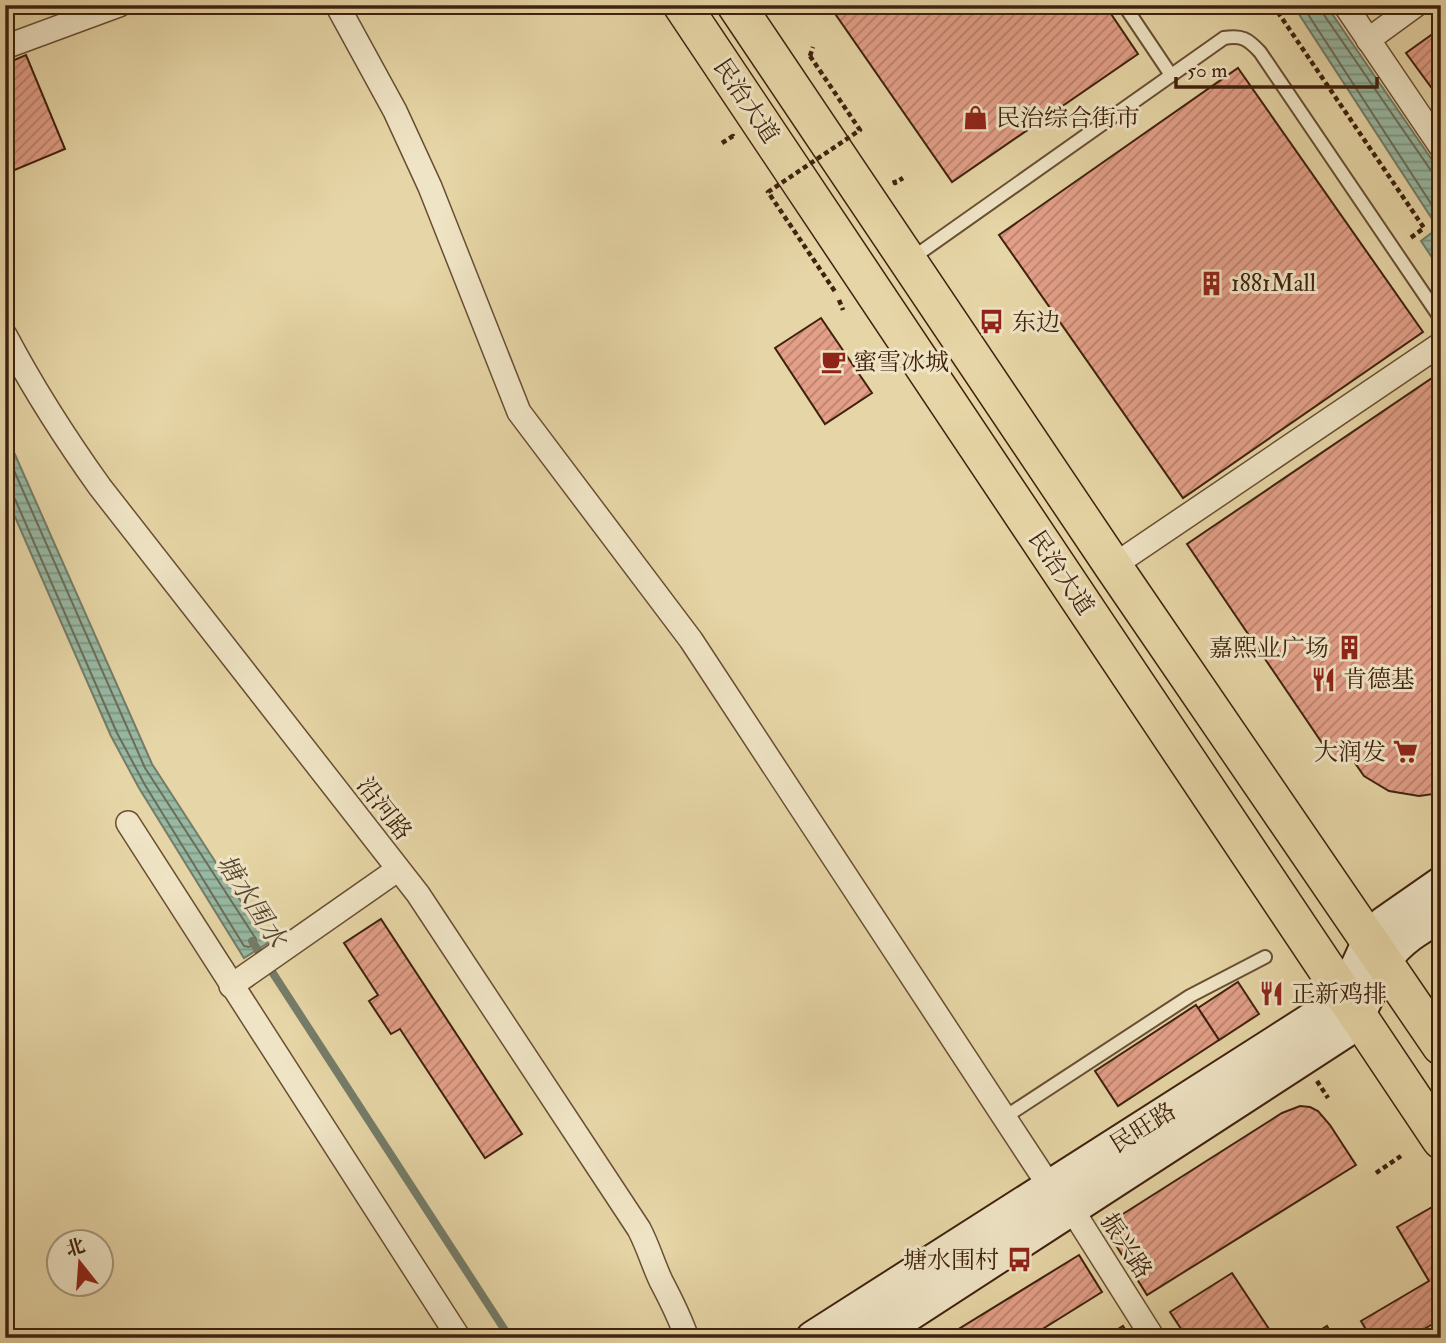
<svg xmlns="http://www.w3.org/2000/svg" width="1446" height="1343" font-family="'IM FELL Double Pica','Noto Serif SC',serif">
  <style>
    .water { fill: url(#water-rules); stroke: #747c68; stroke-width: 2 }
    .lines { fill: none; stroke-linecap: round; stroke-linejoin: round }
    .shore { stroke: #6b6d58; stroke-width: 2 }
    .stream { stroke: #747c68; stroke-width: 8 }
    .building { fill: url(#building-hatch); stroke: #3f210d; stroke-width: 2 }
    .lane-casing { stroke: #694e33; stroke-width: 16 }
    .street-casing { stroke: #694e33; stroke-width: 26 }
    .secondary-casing { stroke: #3f210d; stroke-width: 37 }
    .primary-casing { stroke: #3f210d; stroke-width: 40 }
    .path { stroke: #3f210d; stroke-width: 4.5; stroke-dasharray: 5 3.5; stroke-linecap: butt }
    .lane { stroke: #efe4c5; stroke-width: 12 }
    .street { stroke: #efe4c5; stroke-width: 23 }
    .secondary { stroke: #efe4c5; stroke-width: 33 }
    .primary { stroke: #e6d5a6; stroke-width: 37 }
    .path-bridge { stroke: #3f210d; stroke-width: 4.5; stroke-dasharray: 5 3.5; stroke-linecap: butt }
    .labels { text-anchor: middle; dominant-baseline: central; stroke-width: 6; stroke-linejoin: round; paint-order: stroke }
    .street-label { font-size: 24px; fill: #3f210d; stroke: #efe4c5 }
    .poi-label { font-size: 24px; fill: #3f210d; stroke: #efe4c5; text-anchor: start }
    .water-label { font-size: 26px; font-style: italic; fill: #554733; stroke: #efe4c5 }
  </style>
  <defs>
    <pattern id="water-rules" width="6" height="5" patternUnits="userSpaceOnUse" patternTransform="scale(1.75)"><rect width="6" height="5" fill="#97b9a4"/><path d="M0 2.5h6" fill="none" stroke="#7d9684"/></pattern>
    <pattern id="building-hatch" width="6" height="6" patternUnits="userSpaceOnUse" patternTransform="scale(1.75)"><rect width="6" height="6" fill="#e39f88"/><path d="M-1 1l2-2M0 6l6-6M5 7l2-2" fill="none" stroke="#b9816e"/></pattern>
  </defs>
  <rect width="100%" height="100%" fill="#e6d5a6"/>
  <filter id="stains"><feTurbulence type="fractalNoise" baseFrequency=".00286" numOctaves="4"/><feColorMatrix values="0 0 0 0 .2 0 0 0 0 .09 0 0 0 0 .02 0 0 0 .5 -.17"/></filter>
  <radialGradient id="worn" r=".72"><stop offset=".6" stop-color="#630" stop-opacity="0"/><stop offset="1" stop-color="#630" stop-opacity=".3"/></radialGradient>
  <!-- water -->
  <g class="water">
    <polygon points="1293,5 1326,5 1441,173 1441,271 1421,241 1438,228"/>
    <polygon points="5,432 152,764 268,943 244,958 139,788 111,736 5,494"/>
  </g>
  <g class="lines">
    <!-- shore -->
    <g class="shore">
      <polyline points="1302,5 1441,219"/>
      <polyline points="1321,5 1322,12 1432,172 1441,176"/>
      <polyline points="5,450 145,768 256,939 256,943 249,947 244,946 145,785 117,733 15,499 11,495 5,494"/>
    </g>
    <!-- stream -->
    <polyline class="stream" points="252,941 510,1338"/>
  </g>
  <!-- building -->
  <g class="building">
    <polygon points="829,5 1105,5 1138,54 952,182"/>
    <polygon points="1441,28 1441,79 1431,87 1406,53"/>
    <polygon points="26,55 65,149 5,174 5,64"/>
    <polygon points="1238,68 1423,332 1183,498 999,235"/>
    <polygon points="821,318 872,393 825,424 775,348"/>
    <polygon points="1441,372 1441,793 1419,796 1389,791 1364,776 1348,753 1335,762 1187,544"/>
    <polygon points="381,919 522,1134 485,1158 400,1029 391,1034 369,1001 378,995 344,943"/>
    <polygon points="1238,982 1259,1014 1219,1040 1198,1008"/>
    <polygon points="1196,1005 1219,1040 1118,1106 1095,1071"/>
    <polygon points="1300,1106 1310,1107 1318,1111 1330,1125 1356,1165 1147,1295 1104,1226 1282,1113"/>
    <polygon points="1434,1206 1441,1217 1441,1319 1409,1338 1371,1338 1361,1321 1429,1281 1397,1227"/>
    <polygon points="1079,1255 1102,1292 1028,1338 944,1338"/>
    <polygon points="1232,1273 1271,1332 1262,1338 1187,1338 1170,1312"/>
    <polygon points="1123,1326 1130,1338 1104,1338"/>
    <polygon points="1327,1326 1334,1338 1308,1338"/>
  </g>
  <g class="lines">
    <defs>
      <g id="lane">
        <polyline points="1124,5 1171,75"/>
        <path d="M911 259 1224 38C1242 35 1248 39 1260 52L1441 319"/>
        <polyline points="1005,1117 1190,996 1265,957"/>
      </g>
      <g id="street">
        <polyline points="337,5 395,111 430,187 519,412 691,640 1050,1187 1071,1208 1153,1338"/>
        <polyline points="1345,5 1441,147"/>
        <polyline points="1368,40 1416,5"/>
        <polyline points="5,47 119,5"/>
        <path d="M5 335C33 388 65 438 100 487L418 894 639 1229C648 1246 653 1264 661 1281 671 1300 680 1318 687 1338"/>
        <polyline points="1113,566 1441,344"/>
        <polyline points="128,823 459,1338"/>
        <polyline points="231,986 397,870"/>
      </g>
      <g id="secondary">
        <polyline points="813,1338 1316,1017 1342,994 1351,981 1369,942 1385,923 1441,884"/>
        <path d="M872 1338 1343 1032C1366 1009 1369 986 1385 960 1398 940 1420 927 1441 915"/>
      </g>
      <g id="primary">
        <polyline points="682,5 1441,1140"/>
        <polyline points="736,5 1113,566 1441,1046"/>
      </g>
    </defs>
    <!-- lane casing -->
    <use href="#lane" class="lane-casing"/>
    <!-- street casing -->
    <use href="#street" class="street-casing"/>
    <!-- secondary casing -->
    <use href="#secondary" class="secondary-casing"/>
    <!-- primary casing -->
    <use href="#primary" class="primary-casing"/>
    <!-- path -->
    <g class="path">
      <polyline points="1273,5 1424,228 1409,239"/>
      <polyline points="810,56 813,47"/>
      <polyline points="722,143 733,136 734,138"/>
      <polyline points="894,180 895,183 903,178"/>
      <polyline points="839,300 843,310"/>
      <polyline points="1317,1081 1328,1098"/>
      <polyline points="1376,1173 1401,1156"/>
    </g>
    <!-- lane -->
    <use href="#lane" class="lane"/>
    <!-- street -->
    <use href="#street" class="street"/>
    <!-- secondary -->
    <use href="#secondary" class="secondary"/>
    <!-- primary -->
    <use href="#primary" class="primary"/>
    <!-- path-bridge -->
    <polyline class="path-bridge" points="810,56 860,130 768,192 836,293"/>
  </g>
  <!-- icons -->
  <defs>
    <symbol id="shop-bare" viewBox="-9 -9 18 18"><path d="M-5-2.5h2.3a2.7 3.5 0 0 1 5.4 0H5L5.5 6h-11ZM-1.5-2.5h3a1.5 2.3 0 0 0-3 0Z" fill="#8f2418" stroke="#efe4c5" stroke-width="2.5" paint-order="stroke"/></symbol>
    <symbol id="building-bare" viewBox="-9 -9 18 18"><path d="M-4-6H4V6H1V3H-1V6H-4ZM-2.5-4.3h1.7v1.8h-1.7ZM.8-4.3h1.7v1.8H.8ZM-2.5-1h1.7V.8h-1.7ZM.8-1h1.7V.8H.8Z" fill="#8f2418" stroke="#efe4c5" stroke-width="2.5" paint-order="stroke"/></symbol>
    <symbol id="bus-bare" viewBox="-9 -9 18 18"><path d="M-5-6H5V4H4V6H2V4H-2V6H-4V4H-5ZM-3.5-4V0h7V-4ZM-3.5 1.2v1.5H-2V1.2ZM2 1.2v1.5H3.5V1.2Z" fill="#8f2418" stroke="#efe4c5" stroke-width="2.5" paint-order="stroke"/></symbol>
    <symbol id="cafe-bare" viewBox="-9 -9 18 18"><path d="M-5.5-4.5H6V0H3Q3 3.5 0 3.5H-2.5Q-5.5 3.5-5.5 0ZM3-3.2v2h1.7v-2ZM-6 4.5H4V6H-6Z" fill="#8f2418" stroke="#efe4c5" stroke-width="2.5" paint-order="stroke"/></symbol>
    <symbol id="restaurant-bare" viewBox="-9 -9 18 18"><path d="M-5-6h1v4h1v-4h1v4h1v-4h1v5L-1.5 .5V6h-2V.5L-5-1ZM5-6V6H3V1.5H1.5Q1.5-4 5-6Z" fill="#8f2418" stroke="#efe4c5" stroke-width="2.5" paint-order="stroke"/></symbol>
    <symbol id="supermarket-bare" viewBox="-9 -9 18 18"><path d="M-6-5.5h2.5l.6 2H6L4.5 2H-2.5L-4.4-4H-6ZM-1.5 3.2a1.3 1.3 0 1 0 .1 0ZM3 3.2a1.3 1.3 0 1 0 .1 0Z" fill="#8f2418" stroke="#efe4c5" stroke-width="2.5" paint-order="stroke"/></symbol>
  </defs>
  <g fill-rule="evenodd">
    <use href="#shop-bare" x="958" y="100" width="35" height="35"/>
    <use href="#building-bare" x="1194" y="266" width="35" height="35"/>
    <use href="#bus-bare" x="974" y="304" width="35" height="35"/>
    <use href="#cafe-bare" x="816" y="344" width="35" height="35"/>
    <use href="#building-bare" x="1332" y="630" width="35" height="35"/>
    <use href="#restaurant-bare" x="1306" y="662" width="35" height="35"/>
    <use href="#supermarket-bare" x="1388" y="734" width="35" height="35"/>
    <use href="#restaurant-bare" x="1254" y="976" width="35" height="35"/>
    <use href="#bus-bare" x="1002" y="1242" width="35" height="35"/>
  </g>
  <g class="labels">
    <!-- street labels -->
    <g class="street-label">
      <text transform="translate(746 101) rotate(56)">民治大道</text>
      <text transform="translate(1061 573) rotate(56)">民治大道</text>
      <text transform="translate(384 809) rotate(52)">沿河路</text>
      <text transform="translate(1143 1128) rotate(-32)">民旺路</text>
      <text transform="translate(1126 1246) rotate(57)">振兴路</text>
    </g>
    <!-- poi labels -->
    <g class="poi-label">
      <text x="996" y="118">民治综合街市</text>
      <text x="1231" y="283">1881Mall</text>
      <text x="1012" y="322">东边</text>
      <text x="853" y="362">蜜雪冰城</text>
      <text x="1329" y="648" text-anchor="end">嘉熙业广场</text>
      <text x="1343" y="679">肯德基</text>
      <text x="1386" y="752" text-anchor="end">大润发</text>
      <text x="1291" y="994">正新鸡排</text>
      <text x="999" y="1260" text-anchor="end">塘水围村</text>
    </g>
    <!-- water labels -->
    <g class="water-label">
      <text transform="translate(251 901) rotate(57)">塘水围水</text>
    </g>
  </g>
  <!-- margin -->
  <rect width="1446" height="1343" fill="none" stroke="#e6d5a6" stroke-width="28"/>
  <rect x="7" y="7" width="1432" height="1329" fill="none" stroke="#3f210d" stroke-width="3.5"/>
  <rect x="14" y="14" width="1418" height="1315" fill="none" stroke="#3f210d" stroke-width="2"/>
  <!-- north arrow -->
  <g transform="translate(80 1263) rotate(343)"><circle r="33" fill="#efe4c5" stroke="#a9967b" stroke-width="2"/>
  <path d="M0-5L12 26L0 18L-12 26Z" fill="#8f2418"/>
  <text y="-10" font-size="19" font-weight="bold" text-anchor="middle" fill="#3f210d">北</text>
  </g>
  <!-- scale -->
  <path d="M1176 77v10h201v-10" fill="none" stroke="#3f210d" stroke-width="3.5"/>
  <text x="1187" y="77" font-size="21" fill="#3f210d" stroke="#efe4c5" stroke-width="5" paint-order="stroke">50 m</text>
  <rect width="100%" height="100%" filter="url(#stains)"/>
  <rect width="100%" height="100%" fill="url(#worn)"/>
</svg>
